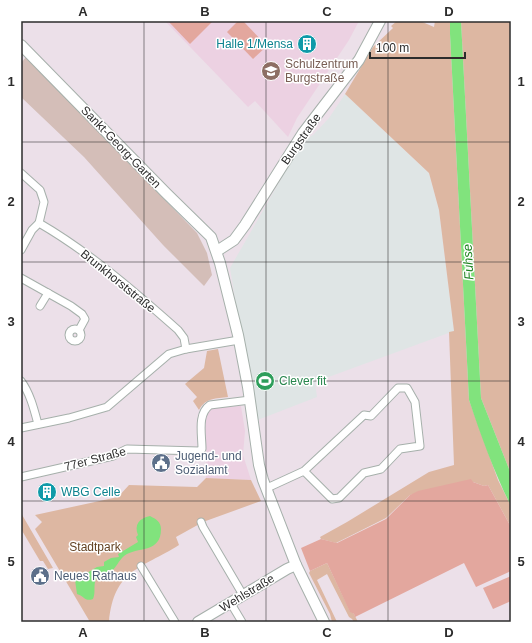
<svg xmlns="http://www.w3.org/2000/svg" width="532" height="643" font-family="Arial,sans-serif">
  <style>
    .industrial { fill: #dfe5e5 }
    .education { fill: #ecd1e2 }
    .green { fill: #ddb7a2 }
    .cemetery { fill: #d4beb8 }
    .pitch { fill: #e3a79e }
    .water { fill: #81e37d }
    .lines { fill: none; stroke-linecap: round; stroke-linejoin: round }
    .street-casing { stroke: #a6b0ab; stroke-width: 9 }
    .secondary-casing { stroke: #a6b0ab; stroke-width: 12 }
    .street { stroke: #fff; stroke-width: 7 }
    .secondary { stroke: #fff; stroke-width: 10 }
    .grid { fill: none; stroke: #2c2c2c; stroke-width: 1; stroke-opacity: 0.55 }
    .labels { text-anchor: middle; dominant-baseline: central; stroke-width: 3; stroke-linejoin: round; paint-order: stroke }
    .culture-label { font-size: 12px; fill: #0d838f; stroke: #fff; text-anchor: end }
    .education-label { font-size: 12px; fill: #785e54; stroke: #fff; text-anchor: start }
    .street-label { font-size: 12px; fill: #2c2c2c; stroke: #fff }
    .leisure-label { font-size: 12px; fill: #27864d; stroke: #fff; text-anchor: start }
    .service-label { font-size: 12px; fill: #4e5e75; stroke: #fff; text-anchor: start }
    .park-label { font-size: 12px; fill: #634222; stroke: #fff }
    .water-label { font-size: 13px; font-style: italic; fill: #1a841e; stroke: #fff }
    .neatline { fill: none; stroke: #2c2c2c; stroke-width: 1.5 }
    .grid-label { font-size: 13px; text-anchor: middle; font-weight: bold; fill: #2c2c2c }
  </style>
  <rect width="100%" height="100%" fill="#ece0e9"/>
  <!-- industrial -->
  <polygon class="industrial" points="345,94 429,173 439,210 454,331 315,382 317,397 255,421 230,268 296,153 306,139 313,135 329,118"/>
  <!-- education -->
  <g class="education">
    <polygon points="165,21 359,21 349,40 297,118 288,137 255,101 248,107"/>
    <polygon points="241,406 245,431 243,455 251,480 206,478 205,418 208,412 212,408"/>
  </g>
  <!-- green -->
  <g class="green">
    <polygon points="397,21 420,21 434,27 435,21 450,21 450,34 469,400 498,480 511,506 511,527 488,485 484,486 473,482 410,495 386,518 336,543 321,539 320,537 347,522 429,472 454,465 449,332 454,331 439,210 429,173 345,94 373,47 393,28 391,26"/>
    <polygon points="461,21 511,21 511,474 481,398"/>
    <path d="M218 349 228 397C216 399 206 397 199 410L193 401 197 397 185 384 204 368 207 351Z"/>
    <path d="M206 478 251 480 261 501 203 522 176 537 179 545C141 569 114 569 109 622H90L35 529 42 522 35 515 118 497 129 485 197 487Z"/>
    <polygon points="21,513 53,568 48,569 43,561 40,561 21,529"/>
    <polygon points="327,563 350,611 354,614 358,622 354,622 352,619 349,617 327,574 317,580 337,622 332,622 330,614 309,573 310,571"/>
  </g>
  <!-- cemetery -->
  <polygon class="cemetery" points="26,57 197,233 207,253 212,275 204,286 163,245 84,157 21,97 21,63"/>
  <!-- pitch -->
  <g class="pitch">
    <polygon points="168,21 213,21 190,44"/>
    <polygon points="238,21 243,21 267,46 253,59 227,32"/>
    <polygon points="471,479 473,482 484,486 488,485 511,527 511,571 476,587 464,563 355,617 354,614 350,612 327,563 310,571 301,548 321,539 337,543 386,519 410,495 418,491"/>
    <polygon points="511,576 511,601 493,609 483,588"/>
  </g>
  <!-- water -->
  <g class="water">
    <path d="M450 21H461L481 398 511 474V506C494 472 481 436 469 400L450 34Z"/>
    <path d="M150 516C156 519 161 522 161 529 161 554 137 546 124 556 119 560 116 568 110 573 107 576 100 577 96 579 93 586 96 592 93 599 85 602 84 596 77 594L75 580 97 567 104 566V562L111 558 119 557 118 554 138 542 136 537 138 535C134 525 139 518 150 516Z"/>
  </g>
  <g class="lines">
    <defs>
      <g id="street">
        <polyline points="21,173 40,190 44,202 39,223"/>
        <path d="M21 250 32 230 39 223C89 252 134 291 178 330L184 338 186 349"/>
        <polyline points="21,278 71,306 82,314 85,319 79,330"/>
        <polyline points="40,306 48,293"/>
        <circle cx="75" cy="335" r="6"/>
        <path d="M21 381C30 393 34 409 38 424"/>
        <polyline points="21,428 69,418 107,407 169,354 186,349 239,340"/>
        <path d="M21 477 113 456 127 449 199 451 202 449C202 434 197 414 210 405L250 400"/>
        <polyline points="267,488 304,471 364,415 371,416 398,388 407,388 415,402 420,446 400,449 381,469 364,473 339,498 332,499 304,471"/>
        <polyline points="201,522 203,527 243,595"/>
        <polyline points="141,566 175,622"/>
        <polyline points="230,602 242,622"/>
      </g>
      <g id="secondary">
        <polyline points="21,45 166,193 211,237 220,263 238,335 248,387 259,465 263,480 296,565 324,622"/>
        <polyline points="217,251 234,240 245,225 303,133 359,60 380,21"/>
        <polyline points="198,622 287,569 296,565"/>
      </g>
    </defs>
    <!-- street casing -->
    <use href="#street" class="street-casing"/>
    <!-- secondary casing -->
    <use href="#secondary" class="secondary-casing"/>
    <!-- street -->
    <use href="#street" class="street"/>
    <!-- secondary -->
    <use href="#secondary" class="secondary"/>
  </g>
  <!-- grid -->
  <path class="grid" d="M144 21V622M266 21V622M388 21V622M21 142H511M21 262H511M21 381H511M21 501H511"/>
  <!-- icons -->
  <defs>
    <symbol id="building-disc" viewBox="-11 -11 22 22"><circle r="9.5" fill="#0f9aa8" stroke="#fff"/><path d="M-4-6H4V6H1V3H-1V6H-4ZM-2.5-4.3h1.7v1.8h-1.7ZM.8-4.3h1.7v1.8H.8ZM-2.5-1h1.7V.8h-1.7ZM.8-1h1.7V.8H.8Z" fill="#fff"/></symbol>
    <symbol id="school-disc" viewBox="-11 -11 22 22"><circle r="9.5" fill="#8d6e63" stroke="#fff"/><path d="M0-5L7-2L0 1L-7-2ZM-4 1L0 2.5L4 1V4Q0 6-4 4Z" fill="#fff"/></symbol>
    <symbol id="stadium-disc" viewBox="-11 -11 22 22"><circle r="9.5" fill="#2e9e5b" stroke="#fff"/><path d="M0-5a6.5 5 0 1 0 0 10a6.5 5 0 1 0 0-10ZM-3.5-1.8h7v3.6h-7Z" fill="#fff"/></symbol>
    <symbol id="civic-disc" viewBox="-11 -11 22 22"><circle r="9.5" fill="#5c6f8a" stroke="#fff"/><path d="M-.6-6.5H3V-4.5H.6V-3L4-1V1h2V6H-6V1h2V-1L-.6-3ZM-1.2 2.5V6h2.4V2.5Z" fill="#fff"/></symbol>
  </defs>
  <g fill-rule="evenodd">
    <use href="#building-disc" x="296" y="33" width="22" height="22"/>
    <use href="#school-disc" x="260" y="60" width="22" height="22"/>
    <use href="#stadium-disc" x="254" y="370" width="22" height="22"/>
    <use href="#civic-disc" x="150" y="452" width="22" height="22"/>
    <use href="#building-disc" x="36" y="481" width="22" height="22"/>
    <use href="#civic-disc" x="29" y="565" width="22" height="22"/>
  </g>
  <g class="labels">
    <!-- culture labels -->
    <g class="culture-label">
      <text x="293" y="44">Halle 1/Mensa</text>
      <text x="61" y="492" text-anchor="start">WBG Celle</text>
    </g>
    <!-- education labels -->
    <g class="education-label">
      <text x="285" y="64">Schulzentrum<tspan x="285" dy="14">Burgstraße</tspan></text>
    </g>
    <!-- street labels -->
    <g class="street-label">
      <text transform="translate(301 139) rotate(-55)">Burgstraße</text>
      <text transform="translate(121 147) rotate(46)">Sankt-Georg-Garten</text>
      <text transform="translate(118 281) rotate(39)">Brunkhorststraße</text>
      <text transform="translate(95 459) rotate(-15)">77er Straße</text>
      <text transform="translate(247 593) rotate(-31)">Wehlstraße</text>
    </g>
    <!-- leisure labels -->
    <g class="leisure-label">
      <text x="279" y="381">Clever fit</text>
    </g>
    <!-- service labels -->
    <g class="service-label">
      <text x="175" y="456">Jugend- und<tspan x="175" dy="14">Sozialamt</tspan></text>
      <text x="54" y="576">Neues Rathaus</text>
    </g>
    <!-- park labels -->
    <g class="park-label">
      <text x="95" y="547">Stadtpark</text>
    </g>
    <!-- water labels -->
    <g class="water-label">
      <text transform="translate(468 262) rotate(-93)">Fuhse</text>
    </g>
  </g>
  <!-- border -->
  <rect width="532" height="643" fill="none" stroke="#ffffff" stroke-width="44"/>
  <!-- scale -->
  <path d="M370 52v6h95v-6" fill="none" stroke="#2c2c2c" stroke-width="2"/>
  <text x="376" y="52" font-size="12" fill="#2c2c2c" stroke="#ffffff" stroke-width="3" paint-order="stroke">100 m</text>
  <rect x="22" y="22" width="488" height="599" class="neatline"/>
  <g class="grid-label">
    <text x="83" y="16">A</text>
    <text x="205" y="16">B</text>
    <text x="327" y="16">C</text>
    <text x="449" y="16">D</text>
    <text x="11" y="86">1</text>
    <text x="521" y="86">1</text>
    <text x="11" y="206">2</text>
    <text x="521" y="206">2</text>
    <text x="11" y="326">3</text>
    <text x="521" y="326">3</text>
    <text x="11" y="446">4</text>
    <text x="521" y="446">4</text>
    <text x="11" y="566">5</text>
    <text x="521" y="566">5</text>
    <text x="83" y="637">A</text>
    <text x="205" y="637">B</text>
    <text x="327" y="637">C</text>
    <text x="449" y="637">D</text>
  </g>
</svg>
